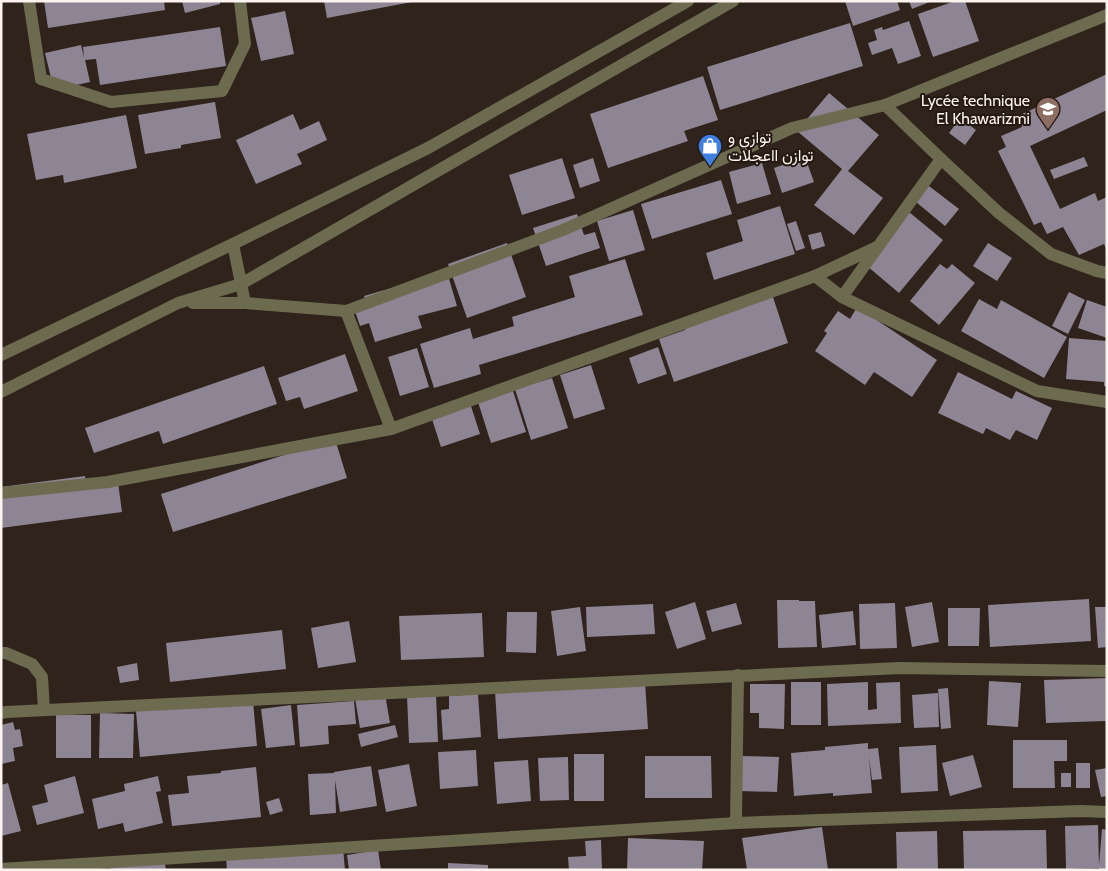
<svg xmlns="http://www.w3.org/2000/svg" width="1108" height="871" font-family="Cabin,Vazirmatn,sans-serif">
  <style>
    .building { fill: #8d8593 }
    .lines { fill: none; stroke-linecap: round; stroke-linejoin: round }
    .minor { stroke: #6c6b4f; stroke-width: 12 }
    .labels { text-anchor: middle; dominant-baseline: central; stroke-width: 4; stroke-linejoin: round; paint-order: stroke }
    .poi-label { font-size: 16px; fill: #fcf3ee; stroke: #251912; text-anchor: end }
  </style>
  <rect width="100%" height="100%" fill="#2f231b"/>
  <!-- building -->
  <g class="building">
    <polygon points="44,1 164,1 165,10 48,28"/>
    <polygon points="182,1 220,1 220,4 185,13"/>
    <polygon points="324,1 412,1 412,2 327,18"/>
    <polygon points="845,1 897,1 900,10 853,26"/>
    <polygon points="909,1 932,1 912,9"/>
    <polygon points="955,1 965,1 979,41 933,57 918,14"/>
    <polygon points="285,11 294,54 261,61 251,18"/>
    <polygon points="909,21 921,56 898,64 892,48 872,55 868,43 877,40 874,30 882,27 883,30"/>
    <polygon points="850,23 863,66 720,110 707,67"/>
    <polygon points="220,27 226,66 100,85 96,59 85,60 90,82 54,90 45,53 81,45 84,58 83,47"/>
    <polygon points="1107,74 1107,110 1030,146 1060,209 1095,193 1098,201 1107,197 1107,251 1104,244 1079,255 1063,227 1047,234 1041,222 1034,225 998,151 1006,147 1001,136 1022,127 1018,116"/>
    <polygon points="703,76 718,120 684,131 688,141 608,168 590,114"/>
    <polygon points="829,93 879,135 848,171 883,198 854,235 814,205 842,169 797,131"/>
    <polygon points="215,102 221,138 181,145 181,148 145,154 138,115"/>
    <polygon points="293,114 300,130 319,121 327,140 297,154 302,164 256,184 236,140"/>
    <polygon points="126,115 137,168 64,183 63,175 36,180 27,134"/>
    <polygon points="960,118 976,130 965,145 949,133"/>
    <polygon points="805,157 814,182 782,193 774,168"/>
    <polygon points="1084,157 1088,166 1054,179 1050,170"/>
    <polygon points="562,158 575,198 522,215 509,175"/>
    <polygon points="593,158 600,181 580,188 573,165"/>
    <polygon points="762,163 771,194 737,204 729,172"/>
    <polygon points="721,180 732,214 652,239 641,204"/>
    <polygon points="929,186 959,209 945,226 916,202"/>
    <polygon points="780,206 795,254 714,280 706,253 743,241 737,220"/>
    <polygon points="633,210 645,250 609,261 597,221"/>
    <polygon points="909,212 943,240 899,293 867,266"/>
    <polygon points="577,214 584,235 595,232 600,248 546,266 533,228"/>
    <polygon points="796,221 805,248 796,251 787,224"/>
    <polygon points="821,232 825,246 812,250 808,235"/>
    <polygon points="507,243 526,297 467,318 448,264"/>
    <polygon points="988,243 1012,258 997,281 973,266"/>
    <polygon points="625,259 643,315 479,365 481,374 434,388 420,344 470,328 473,339 514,326 512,317 575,297 569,276"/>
    <polygon points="940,264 947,269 952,264 975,283 939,325 910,301"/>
    <polygon points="447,272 457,306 418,316 422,328 375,342 369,323 360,326 354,308 367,304 364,296"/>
    <polygon points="771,291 788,343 674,382 659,339 685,330 685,327"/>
    <polygon points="1069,292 1085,300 1068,334 1052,326"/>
    <polygon points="979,299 997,309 1001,300 1067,337 1044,378 961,331"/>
    <polygon points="1087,300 1107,307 1107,338 1078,328"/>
    <polygon points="857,307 937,360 912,397 874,372 865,385 815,351 827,333 824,331 838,311 850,319"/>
    <polygon points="1069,338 1107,341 1107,387 1104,386 1104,382 1066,379"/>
    <polygon points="658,347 667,374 638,384 629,358"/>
    <polygon points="417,348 429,387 400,396 388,357"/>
    <polygon points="345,354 358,391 304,409 300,397 286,401 278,378"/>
    <polygon points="591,365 605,409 574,419 560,375"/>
    <polygon points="264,366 277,404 163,444 159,431 94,453 85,428"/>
    <polygon points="958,372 1012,399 1016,391 1052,408 1037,440 1016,430 1010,440 986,428 983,434 938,413"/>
    <polygon points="552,378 568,428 531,440 515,389"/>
    <polygon points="513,391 526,432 491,443 478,402"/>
    <polygon points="469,400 480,434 441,447 430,413"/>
    <polygon points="335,439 347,478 173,532 161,494"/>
    <polygon points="85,476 86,486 118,482 122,512 1,528 1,487"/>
    <polygon points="1089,599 1091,641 990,647 988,605"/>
    <polygon points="777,600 799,600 799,601 815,601 817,647 778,648"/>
    <polygon points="695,602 706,639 677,649 665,612"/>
    <polygon points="932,602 939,642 912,647 905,607"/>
    <polygon points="736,603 742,624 712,632 706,611"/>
    <polygon points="895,603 897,648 860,649 859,604"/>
    <polygon points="653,604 655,634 587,637 586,607"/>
    <polygon points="580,607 586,651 557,656 551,611"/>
    <polygon points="1095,607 1107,607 1107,647 1098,648"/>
    <polygon points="948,608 980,608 979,646 948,646"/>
    <polygon points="853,611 856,645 822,648 819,615"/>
    <polygon points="507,612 537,612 536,653 506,652"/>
    <polygon points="482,613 484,657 401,660 399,616"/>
    <polygon points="349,621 356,662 318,668 311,628"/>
    <polygon points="282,630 286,669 170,682 166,643"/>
    <polygon points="137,663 139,680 120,683 117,667"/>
    <polygon points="1107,678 1107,721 1046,723 1044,680"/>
    <polygon points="645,681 648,729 498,739 495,691"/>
    <polygon points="989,681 1021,683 1018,727 987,725"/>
    <rect x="791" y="682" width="30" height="43"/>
    <polygon points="868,682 868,710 877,709 876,683 900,682 901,723 828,726 827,684"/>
    <polygon points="750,684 785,684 784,729 759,728 759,713 750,713"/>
    <polygon points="948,688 951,728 941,729 938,689"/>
    <polygon points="938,693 939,727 914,728 912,695"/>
    <polygon points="385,694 390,723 360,728 355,698"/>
    <polygon points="478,694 481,737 443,740 441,710 449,709 449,696"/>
    <polygon points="436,695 438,742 409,743 407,696"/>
    <polygon points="253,701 257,746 140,757 136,711"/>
    <polygon points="354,701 356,724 328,726 329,744 300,747 297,705"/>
    <polygon points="291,705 295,745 266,748 261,709"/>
    <polygon points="100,713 134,714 133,758 99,758"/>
    <rect x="56" y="715" width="35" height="43"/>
    <polygon points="13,722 15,730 20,729 23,746 13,748 15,761 1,764 1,725"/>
    <polygon points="395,725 398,737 361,747 358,734"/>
    <polygon points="1013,740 1067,740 1067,761 1054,761 1055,788 1013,788"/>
    <polygon points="868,743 868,749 878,748 882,779 872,780 869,757 872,793 833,796 833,793 794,796 791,753 825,750 825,747"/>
    <polygon points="936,745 938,791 901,793 899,747"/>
    <polygon points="476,750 478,786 440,789 438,752"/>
    <rect x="574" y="754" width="30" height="47"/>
    <polygon points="973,755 982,787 950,796 942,763"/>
    <polygon points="645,756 711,756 712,798 645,798"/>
    <polygon points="740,756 779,757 777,792 739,791"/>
    <polygon points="568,757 569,800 540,801 538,758"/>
    <polygon points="528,760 531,801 497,804 494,762"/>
    <rect x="1076" y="763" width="14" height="25"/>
    <polygon points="409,764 417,806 386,812 378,770"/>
    <polygon points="371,766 377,806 340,812 335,780 336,813 310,815 308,774 334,773 334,772"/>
    <polygon points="256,767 261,817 172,826 168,795 189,793 187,776 221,773 221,771"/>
    <polygon points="1107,768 1107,796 1101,797 1095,770"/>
    <rect x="1061" y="773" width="10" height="14"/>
    <polygon points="75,776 84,813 37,825 32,806 48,802 44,785"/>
    <polygon points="158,776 161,791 156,792 163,823 125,832 123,823 98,829 92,799 125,791 124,784"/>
    <polygon points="8,783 21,831 1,836 1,785"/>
    <polygon points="279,798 283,811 270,815 266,802"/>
    <polygon points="1098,825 1099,865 1102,829 1107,830 1107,870 1099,870 1099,868 1066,869 1065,826"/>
    <polygon points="822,827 828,870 747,870 742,838"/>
    <polygon points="1046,830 1047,870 964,870 963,831"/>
    <polygon points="937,831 938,870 897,870 896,832"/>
    <polygon points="628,838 704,841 702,870 627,870"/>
    <polygon points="601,840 602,870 569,870 568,857 586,856 585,841"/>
    <polygon points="343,848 345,870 227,870 226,857"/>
    <polygon points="378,850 381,870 349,870 347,855"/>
    <polygon points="164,859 166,870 111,870 111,868"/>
    <polygon points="448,863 488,865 488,870 448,870"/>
  </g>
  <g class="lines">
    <!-- minor -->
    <g class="minor">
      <polyline points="29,1 41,79 111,102 222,91 245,44 240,1"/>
      <polyline points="885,105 941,159 999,213 1051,254 1097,271 1107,273"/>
      <polyline points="233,244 245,303 346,311 391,429"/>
      <polyline points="815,276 842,297 1037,391 1107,402"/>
      <polyline points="842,297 941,159"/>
      <polyline points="193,303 245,303"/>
      <polyline points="346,311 563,230 792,128 885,105 1107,15"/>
      <polyline points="1,355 233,244 428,148 688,1"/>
      <polyline points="1,392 178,303 241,284 733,1"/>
      <polyline points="1,493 108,482 391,429 815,276 877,247"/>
      <polyline points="1,653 6,653 32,664 42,677 44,710"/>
      <polyline points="1,713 6,712 899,668 1107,671"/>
      <polyline points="736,823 738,675"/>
      <polyline points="1,869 736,823 1081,811 1107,812"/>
    </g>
  </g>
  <!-- icons -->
  <defs>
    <symbol id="school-pin" viewBox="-11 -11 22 30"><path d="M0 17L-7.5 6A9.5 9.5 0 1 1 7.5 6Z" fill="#8d6e63" stroke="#251912"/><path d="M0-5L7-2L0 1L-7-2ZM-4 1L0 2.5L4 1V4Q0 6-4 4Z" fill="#fff"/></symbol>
    <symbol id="shop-pin" viewBox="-11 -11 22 30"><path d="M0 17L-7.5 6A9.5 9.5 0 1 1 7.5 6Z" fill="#3f7fe0" stroke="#251912"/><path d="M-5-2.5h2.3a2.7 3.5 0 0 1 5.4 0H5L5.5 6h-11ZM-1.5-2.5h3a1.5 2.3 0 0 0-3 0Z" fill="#fff"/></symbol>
  </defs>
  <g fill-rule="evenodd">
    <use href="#school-pin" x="1034" y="95" width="28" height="38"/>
    <use href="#shop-pin" x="696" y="132" width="28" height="38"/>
  </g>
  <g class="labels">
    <!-- poi labels -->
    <g class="poi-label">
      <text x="1030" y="100">Lycée technique<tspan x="1030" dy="18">El Khawarizmi</tspan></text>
      <text x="728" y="137" text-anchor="start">توازي و<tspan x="728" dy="18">توازن ااعجلات</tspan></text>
    </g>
  </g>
  <!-- border -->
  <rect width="1108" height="871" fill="none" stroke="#fcf3ee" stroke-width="5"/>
</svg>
